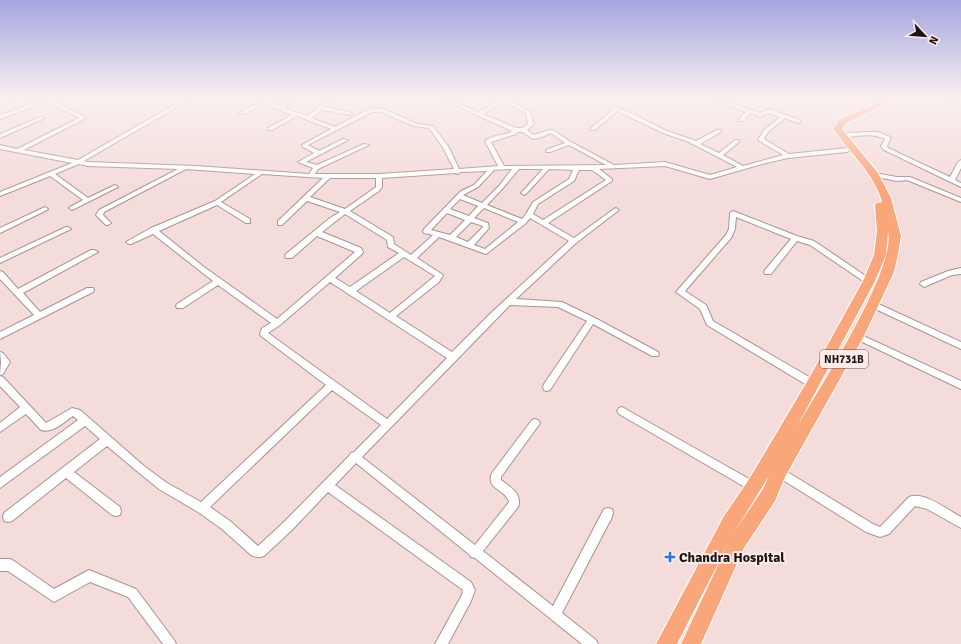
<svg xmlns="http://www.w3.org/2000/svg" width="961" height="644" font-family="Signika,sans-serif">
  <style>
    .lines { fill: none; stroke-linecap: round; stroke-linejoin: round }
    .minor-casing { stroke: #a89391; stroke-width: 2 }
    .trunk-casing { stroke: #fff; stroke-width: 2 }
    .minor { fill: #fff; fill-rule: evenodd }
    .trunk { fill: #faa67b; fill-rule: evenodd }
    .poi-dot { fill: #2b74e1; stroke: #feebe9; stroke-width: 1.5 }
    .labels { text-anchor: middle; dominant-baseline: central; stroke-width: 4; stroke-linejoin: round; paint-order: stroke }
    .shield { fill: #feebe9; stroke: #605555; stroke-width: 1 }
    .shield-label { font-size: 11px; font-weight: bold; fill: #1d1515 }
    .near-poi-label { font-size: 14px; font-weight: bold; fill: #1d1515; stroke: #feebe9; text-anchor: start }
  </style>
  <rect width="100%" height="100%" fill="#f4dcdb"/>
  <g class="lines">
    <defs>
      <g id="minor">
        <polygon points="10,98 18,98 0,105 0,101"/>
        <path d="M48 98H53L60 104 86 118 24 150 78 160 186 98H193L84 161 88 162 196 166 309 174 313 168 298 162 314 153 303 147 302 145 331 129 297 116 272 130H268V128L292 115 264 104 244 114 239 113 264 100 279 106 289 100V98H293L295 100 284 108 307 116 330 99H334V101L325 107 352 113V115L322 110 311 118 335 127 371 108 384 109 417 124 433 126 448 146 459 169 498 166 485 141C493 134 505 136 512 131L439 98H445L478 112 499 100 495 98C508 98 519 105 530 112L534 124 527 130 534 135 549 130H553L571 142 614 165 665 162 710 175 737 167 689 142 663 133 617 111 595 130H591V128L613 110 606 106 609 104 633 114 667 131 696 141 717 130H721V132L700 144 719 153 735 140H739V142L723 155 743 166 783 155 758 140 764 130 780 117 769 113 760 117 751 113 743 121H739V119L746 112 710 98H717L760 113 769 109 800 120V122L798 123 785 118 768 132 764 139 789 154 847 148 850 150 847 152 788 158 766 163 710 179 665 166 599 169 612 179V181L548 223 574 238 614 209 616 208 619 210 576 243 516 299 562 302 595 318 658 352 659 354 658 356H652L593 324 550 390 547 391 544 390 543 387 544 384 587 321 558 307 510 305 362 457 475 545 509 502C506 489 485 489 492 473L532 420 535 419 538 420 540 423 538 426 501 477V480C509 486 523 494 518 507L483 551 553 606 604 509 608 508 612 509 613 513 612 517 562 613 596 640 598 644H582L475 558 471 557 470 555 356 463 335 485 471 582 475 590 471 601 448 644H435L462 595 463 590 328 492 293 529 264 556C259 558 256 557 251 555L222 529 198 512 159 489 138 472 107 446 74 472 120 507 121 511 120 515 116 516 112 515 66 478 12 521 8 522 4 521 3 517 4 513 100 439 85 426 0 488V477L78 420 73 416C64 422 52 434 41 430L26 414 0 432V423L20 407 0 386V376L3 377 46 423 72 408 80 410 144 466 167 483 201 502 326 385 261 336 260 334 262 328 271 323 218 285 183 308H177L176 306 177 304 213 281 153 234 131 244H129L126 242 151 228 215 201 255 174 186 169 104 212 103 215 111 223 108 225H106L96 215 99 210 178 169 88 166 79 164 55 174 88 198 113 186 115 185 118 187 72 210 69 208 70 207 83 200 50 176 0 196V192L72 163 0 149V145L17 149 79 118 56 106 50 101 0 119V115ZM503 102 513 106 526 114 528 124 522 128H516L483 114ZM372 112H381L414 126 429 128 442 146 454 169 379 174H315L318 169 369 145 364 144 317 165 306 162 348 140 343 139 319 151 308 145ZM517 132H522L533 139 542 137 551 133 565 143 546 150V152H550L569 145 606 165 504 166 491 142 516 134ZM512 169 499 186 482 203 463 195 478 187 494 170ZM519 169H543L522 192 521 193 524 195 526 194 549 169 573 170 569 179 533 202 526 214 522 219 487 205 503 188ZM579 170H592L606 180 543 220 533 214 538 204 574 181ZM487 171 474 185 461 191 424 229 423 231 424 233 433 235 411 255 394 244 393 237 350 211 379 191 382 187V178L456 173 458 174 461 172ZM262 174 323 178 278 221V225H282L307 201 340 212 330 218 286 254 285 256 286 258H292L317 236 355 252 277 319 204 267 159 231 217 205 246 223H250V219L221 202ZM330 178H376V187L345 209 310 197ZM460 199 478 206 469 216 450 209ZM484 208 518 222 485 249 474 245 489 228 488 223 474 218ZM447 213 465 220 450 235 431 230ZM345 214 387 240 388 247 399 253 350 287 335 278 362 254 363 252 361 248 322 232ZM530 218 569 241 491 313 452 352 396 316 439 282 443 275 417 258 439 237 486 254 525 224ZM471 222 483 226V227L468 242 456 237ZM404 257 435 276 390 313 356 291ZM330 282 447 358 387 419 268 333 280 325ZM332 390 381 425 354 452 351 453 349 456 285 521 258 546 230 521 210 507Z"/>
        <polygon points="940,98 949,98 961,100 961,104"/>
        <polygon points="40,117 45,118 0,138 0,134"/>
        <path d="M868 132H878L890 137 891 138 887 146 888 148 950 177 958 162 961 160V168L955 180 961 183V187L884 150 881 146 885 139C873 133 860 136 848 137L850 142 847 144 844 142 842 136 847 133Z"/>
        <polygon points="874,173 897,177 910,177 961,198 961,202 907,180 897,181 872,176 872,174"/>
        <polygon points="45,207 48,209 47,210 0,233 0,228"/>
        <polygon points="733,211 797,236 814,241 873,281 869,284 866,283 810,245 797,241 771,274 765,274 764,272 765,270 791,239 736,217 735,229 731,238 685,291 706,305 713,321 816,381 817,384 816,387 813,388 810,387 707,325 700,309 676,292 726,235 729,229 730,213"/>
        <polygon points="66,227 68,227 71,229 0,263 0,258"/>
        <polygon points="91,250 94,250 98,252 23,293 40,312 87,288 93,288 94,290 93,292 0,339 0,332 34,315 0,279 0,271 3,272 18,289"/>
        <polygon points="961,268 961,274 952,275 924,287 920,284 921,282 948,271"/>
        <polygon points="872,301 961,342 961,349 869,306 868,304 869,302"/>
        <polygon points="857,333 961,381 961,389 854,338 853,336 854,334"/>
        <polygon points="0,352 3,353 10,362 3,374 0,375 1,362"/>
        <polygon points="622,407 758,484 759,487 758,490 754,492 750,490 619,414 617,411 619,408"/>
        <path d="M779 467 873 524 880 527 909 497C924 491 948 510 961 517V528L927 509 915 506 889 534 880 537 866 532 775 475 774 472 775 469Z"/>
        <polygon points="0,559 10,559 14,561 54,589 89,570 136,589 174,640 176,644 163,644 128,597 90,582 54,602 8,571 0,571"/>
      </g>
      <path id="trunk" d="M887 98H898L845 124 842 129 878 173 891 198 901 236 898 254 894 272 864 336 785 477 775 501 744 548 701 644H681L728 544 677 644H656L724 516 748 481 808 380 863 281 874 255 877 231 875 205 876 203 882 202C875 174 849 152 833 129L839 120ZM888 232C897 269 815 395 794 432L875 281 886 255ZM769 476 763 489 733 534Z"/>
    </defs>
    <!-- minor casing -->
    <use href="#minor" class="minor-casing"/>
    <!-- trunk casing -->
    <use href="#trunk" class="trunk-casing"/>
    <!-- minor -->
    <use href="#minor" class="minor"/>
    <!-- trunk -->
    <use href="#trunk" class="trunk"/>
  </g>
  <!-- sky -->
  <linearGradient id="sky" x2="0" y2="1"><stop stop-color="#a4a6df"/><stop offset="0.52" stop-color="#faefef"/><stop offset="1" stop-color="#faefef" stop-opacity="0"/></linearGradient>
  <rect width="961" height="188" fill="url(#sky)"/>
  <!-- markers -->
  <path class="poi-dot" d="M668 551h4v4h4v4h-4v4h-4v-4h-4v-4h4z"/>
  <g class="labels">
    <!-- shield labels -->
    <rect class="shield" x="820" y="350" width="48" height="18" rx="3"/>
    <g class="shield-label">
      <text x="844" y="359">NH731B</text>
    </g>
    <!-- near-poi labels -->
    <g class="near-poi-label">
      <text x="679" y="557">Chandra Hospital</text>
    </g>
  </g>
  <!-- north arrow -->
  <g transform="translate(925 36) rotate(116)" stroke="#feebe9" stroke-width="3" paint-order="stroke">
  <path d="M0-3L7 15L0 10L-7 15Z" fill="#1d1515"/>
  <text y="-6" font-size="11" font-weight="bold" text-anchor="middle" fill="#1d1515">N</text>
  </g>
</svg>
